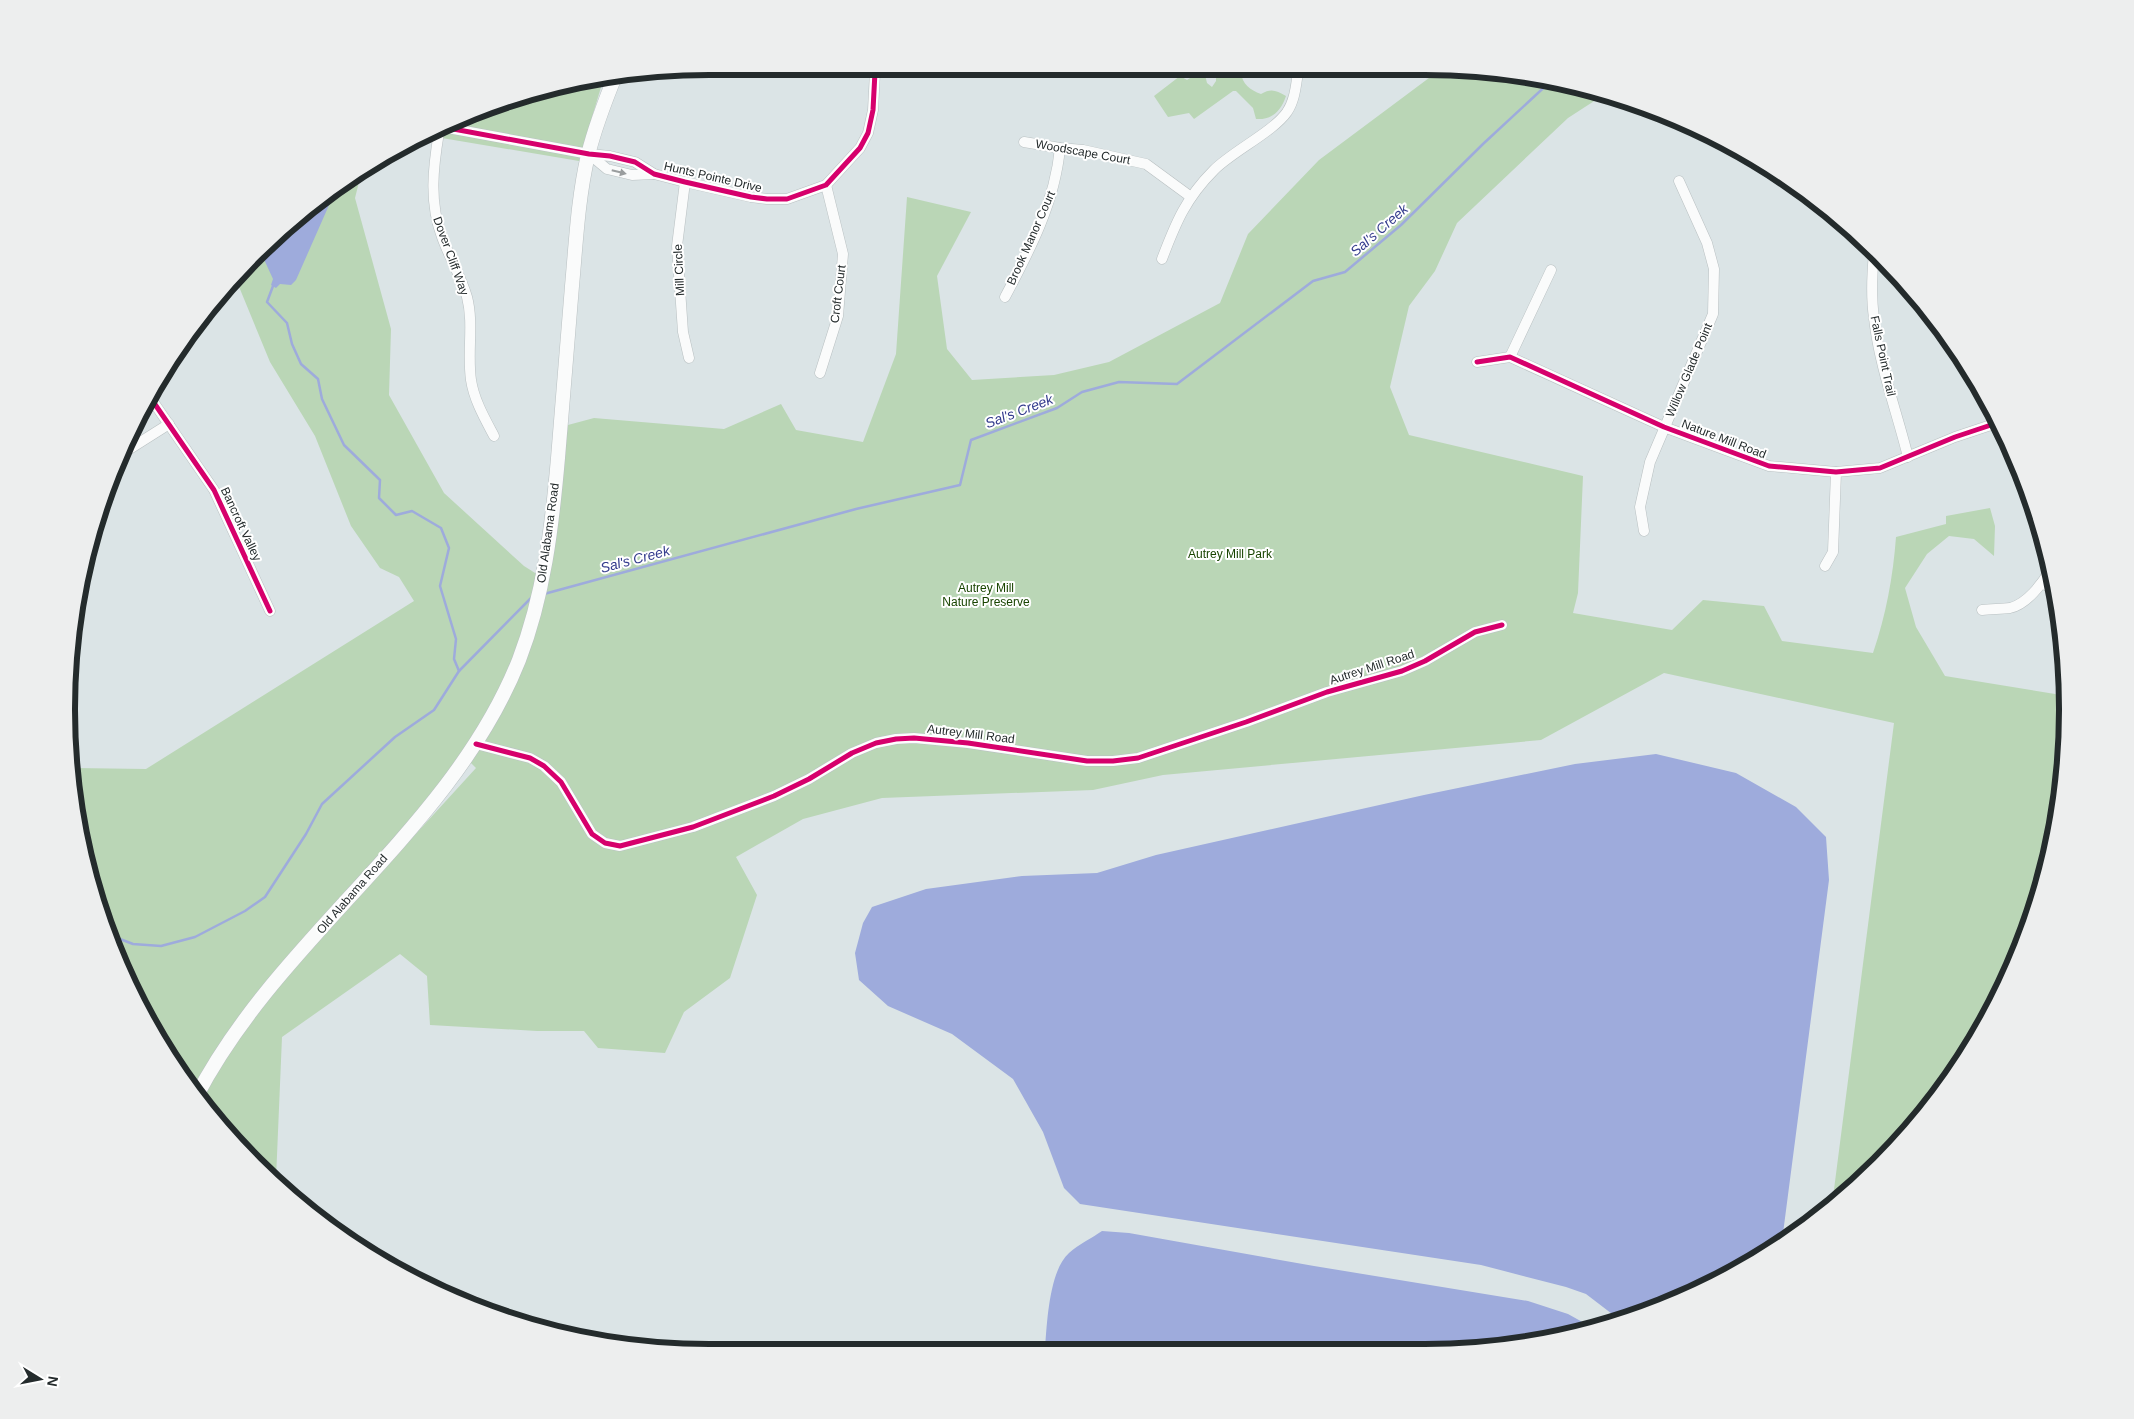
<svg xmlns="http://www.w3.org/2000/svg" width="2134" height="1419" font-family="Helvetica,sans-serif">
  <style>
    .green { fill: #bad6b6; fill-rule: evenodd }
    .water { fill: #9eabdc }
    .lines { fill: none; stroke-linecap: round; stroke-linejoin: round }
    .stream { stroke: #9eabdc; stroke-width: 2.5 }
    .minor-casing { stroke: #b9c0c2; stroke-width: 11 }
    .secondary-casing { stroke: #b9c0c2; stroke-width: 15 }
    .minor { stroke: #fafbfb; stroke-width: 10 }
    .secondary { stroke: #fafbfb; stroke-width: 14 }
    .cycleway-casing { stroke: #fff; stroke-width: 8 }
    .cycleway { stroke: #d6006c; stroke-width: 5 }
    .oneway { fill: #9a9d9e }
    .labels { text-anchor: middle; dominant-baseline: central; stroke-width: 4; stroke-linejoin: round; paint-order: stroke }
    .street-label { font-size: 12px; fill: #242b2c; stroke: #fff }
    .park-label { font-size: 12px; fill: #184400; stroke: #fff }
    .water-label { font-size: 14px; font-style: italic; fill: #343c8d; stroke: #fff }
    .rim { fill: none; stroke: #242b2c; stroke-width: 6 }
  </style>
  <rect width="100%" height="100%" fill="#dbe4e6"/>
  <!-- green -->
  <g class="green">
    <path d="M1220 72H1241C1242 84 1250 90 1261 94 1271 88 1276 90 1286 96 1281 111 1272 120 1256 119L1253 108 1236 91H1233L1194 119 1189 113 1168 117 1154 96 1180 76 1187 80 1198 73 1205 75 1207 83 1212 87 1216 81V77Z"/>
    <path d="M1437 72H1509L1591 88 1605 94 1568 118 1457 223 1435 271 1409 306 1390 387 1409 435 1583 476 1578 593 1573 613 1672 630 1703 600 1764 606 1782 641 1873 653C1886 615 1893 577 1896 537L1946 524V516L1990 508 1995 526 1994 556 1974 539 1949 536 1927 554 1905 588 1916 627 1945 676 2055 694 2065 699 2062 794 2034 917 1981 1031 1908 1134 1832 1205 1894 723 1664 673 1541 740 1163 775 1093 790 882 798 803 819 736 857 757 895 730 978 684 1012 665 1053 598 1048 584 1031H537L430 1025 427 976 400 954 282 1037 276 1179 280 1187 199 1101 152 1031 100 917 79 835 74 768 146 769 414 601 399 577 380 568 351 526 315 436 270 362 235 277 255 254 352 175 362 170 355 198 391 329 389 395 444 493 524 566 543 578 550 552 568 425 594 418 724 429 781 404 796 430 863 442 896 354 907 197 971 212 937 276 947 349 972 380 1054 375 1109 362 1220 303 1248 234 1319 160ZM468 760 476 768 392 860Z"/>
    <polygon points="604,77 579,161 430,136 503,100"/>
  </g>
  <!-- water -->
  <g class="water">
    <polygon points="337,187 296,280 291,285 280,284 276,288 271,285 273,279 262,255 262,248"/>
    <polygon points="1656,754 1736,773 1796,807 1826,837 1829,880 1782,1241 1709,1287 1620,1320 1586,1294 1566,1287 1481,1265 1080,1204 1064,1188 1043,1132 1013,1079 952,1034 888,1006 859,980 855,953 863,923 872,907 926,889 1022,876 1097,873 1156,855 1424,795 1575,764"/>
    <path d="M1102 1231 1129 1233 1314 1266 1528 1301 1568 1314 1595 1329 1466 1351 1045 1349C1047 1323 1049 1271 1069 1253 1079 1244 1092 1238 1102 1231Z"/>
  </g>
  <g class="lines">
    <!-- stream -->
    <g class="stream">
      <polyline points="273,286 267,302 287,323 292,344 301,364 318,379 322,399 344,445 380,480 379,498 396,515 412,511 441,528 449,548 440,586 456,639 454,659 459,671"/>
      <polyline points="544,594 856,509 960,485 971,440 1057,408 1082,392 1119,382 1177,384 1313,281 1345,272 1401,225 1483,144 1552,80"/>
      <polyline points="102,920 120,939 133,944 161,946 195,937 245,911 265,897 306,834 322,804 395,737 434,710 459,671 531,598"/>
    </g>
    <defs>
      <g id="minor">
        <polyline points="448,128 589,154 610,156 635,162 654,174 685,182 751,197 767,199 787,199 826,185 860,148 868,133 873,110 875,72"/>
        <path d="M439 132C433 168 429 202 442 237 449 257 461 276 467 297 474 324 467 352 471 380 474 400 485 419 494 436"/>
        <polyline points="1024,142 1060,148 1083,150 1146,164 1191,197"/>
        <polyline points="589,154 607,169 632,175 654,174"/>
        <polyline points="685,182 677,246 683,332 689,358"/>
        <path d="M1874 253C1872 274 1871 297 1874 318 1879 365 1897 412 1908 457"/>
        <path d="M1162 259C1176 222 1186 198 1214 170 1233 151 1273 132 1287 112 1295 100 1296 85 1298 72"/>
        <path d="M1005 297C1030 250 1055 202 1060 148"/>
        <polyline points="1510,357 1551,270"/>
        <polyline points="1477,362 1510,357 1664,427 1769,466 1836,472 1880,468 1955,437 1991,425 2001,425"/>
        <polyline points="820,373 838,316 843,254 826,185"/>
        <polyline points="152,400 214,490 270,611"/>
        <polyline points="120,455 169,424"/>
        <polyline points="1644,531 1640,507 1650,462 1713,314 1714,269 1707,243 1679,181"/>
        <polyline points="1825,566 1833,552 1836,472"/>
        <polyline points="2042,583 2054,590"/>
        <path d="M1982 610C1991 609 2001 609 2010 608 2027 604 2042 584 2050 570"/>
        <polyline points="69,691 69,657"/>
        <polyline points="476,744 530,758 544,766 561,782 592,834 605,843 620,846 693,827 774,796 809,779 852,753 876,743 896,739 914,738 968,743 1087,761 1113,761 1138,758 1246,722 1327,692 1402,671 1425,661 1475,632 1502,625"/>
      </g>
      <path id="secondary" d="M196 1097C280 935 451 831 519 660 544 595 552 527 558 458 563 401 567 343 572 286 576 242 578 198 588 155 595 127 605 101 616 74"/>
    </defs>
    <!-- minor casing -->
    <use href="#minor" class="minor-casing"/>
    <!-- secondary casing -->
    <use href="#secondary" class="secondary-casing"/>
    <!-- minor -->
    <use href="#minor" class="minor"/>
    <!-- secondary -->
    <use href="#secondary" class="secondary"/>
    <defs>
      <g id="cycleway">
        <polyline points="448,128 589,154 610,156 635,162 654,174 685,182 751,197 767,199 787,199 826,185 860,148 868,133 873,110 875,72"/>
        <polyline points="1477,362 1510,357 1664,427 1769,466 1836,472 1880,468 1955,437 1991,425 2001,425"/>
        <polyline points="152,400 214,490 270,611"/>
        <polyline points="476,744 530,758 544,766 561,782 592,834 605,843 620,846 693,827 774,796 809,779 852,753 876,743 896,739 914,738 968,743 1087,761 1113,761 1138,758 1246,722 1327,692 1402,671 1425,661 1475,632 1502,625"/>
      </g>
    </defs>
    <!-- cycleway casing -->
    <use href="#cycleway" class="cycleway-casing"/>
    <!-- cycleway -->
    <use href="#cycleway" class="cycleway"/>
  </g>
  <!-- one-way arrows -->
  <defs><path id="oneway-solid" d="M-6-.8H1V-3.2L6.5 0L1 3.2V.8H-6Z" transform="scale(1.25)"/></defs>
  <use class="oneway" href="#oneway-solid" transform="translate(619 172) rotate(14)"/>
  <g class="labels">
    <!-- street labels -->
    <g class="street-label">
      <text transform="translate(1083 152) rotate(10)">Woodscape Court</text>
      <text transform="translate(713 177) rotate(13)">Hunts Pointe Drive</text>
      <text transform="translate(1031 238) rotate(-66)">Brook Manor Court</text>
      <text transform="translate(451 256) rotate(70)">Dover Cliff Way</text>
      <text transform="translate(679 270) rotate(-93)">Mill Circle</text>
      <text transform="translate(838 294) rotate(-83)">Croft Court</text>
      <text transform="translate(1883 356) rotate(78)">Falls Point Trail</text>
      <text transform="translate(1689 370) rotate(-67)">Willow Glade Point</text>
      <text transform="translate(1724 439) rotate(21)">Nature Mill Road</text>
      <text transform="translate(241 524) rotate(65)">Bancroft Valley</text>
      <text transform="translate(548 533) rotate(-82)">Old Alabama Road</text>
      <text transform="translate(1372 667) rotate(-18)">Autrey Mill Road</text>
      <text transform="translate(971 734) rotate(7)">Autrey Mill Road</text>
      <text transform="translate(352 894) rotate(-49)">Old Alabama Road</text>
    </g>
    <!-- park labels -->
    <g class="park-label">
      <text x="1230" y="554">Autrey Mill Park</text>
      <text x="986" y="588">Autrey Mill<tspan x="986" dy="14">Nature Preserve</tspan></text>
    </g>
    <!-- water labels -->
    <g class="water-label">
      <text transform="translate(1379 230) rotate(-41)">Sal's Creek</text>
      <text transform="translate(1019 411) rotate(-21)">Sal's Creek</text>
      <text transform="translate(635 559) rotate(-15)">Sal's Creek</text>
    </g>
  </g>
  <!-- crop -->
  <path d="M0 0H2134V1419H0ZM709 75H1425A634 634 0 0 1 2059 709V710A634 634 0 0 1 1425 1344H709A634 634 0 0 1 75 710V709A634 634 0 0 1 709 75Z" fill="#edeeee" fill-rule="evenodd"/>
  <path class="rim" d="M709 75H1425A634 634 0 0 1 2059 709V710A634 634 0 0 1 1425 1344H709A634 634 0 0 1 75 710V709A634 634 0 0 1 709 75Z"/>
  <!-- north arrow -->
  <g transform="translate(40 1379) rotate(100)" stroke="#ffffff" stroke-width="4" paint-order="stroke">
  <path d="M0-4L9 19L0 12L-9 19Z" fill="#242b2c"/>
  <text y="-8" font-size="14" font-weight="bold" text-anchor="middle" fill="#242b2c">N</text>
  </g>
</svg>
